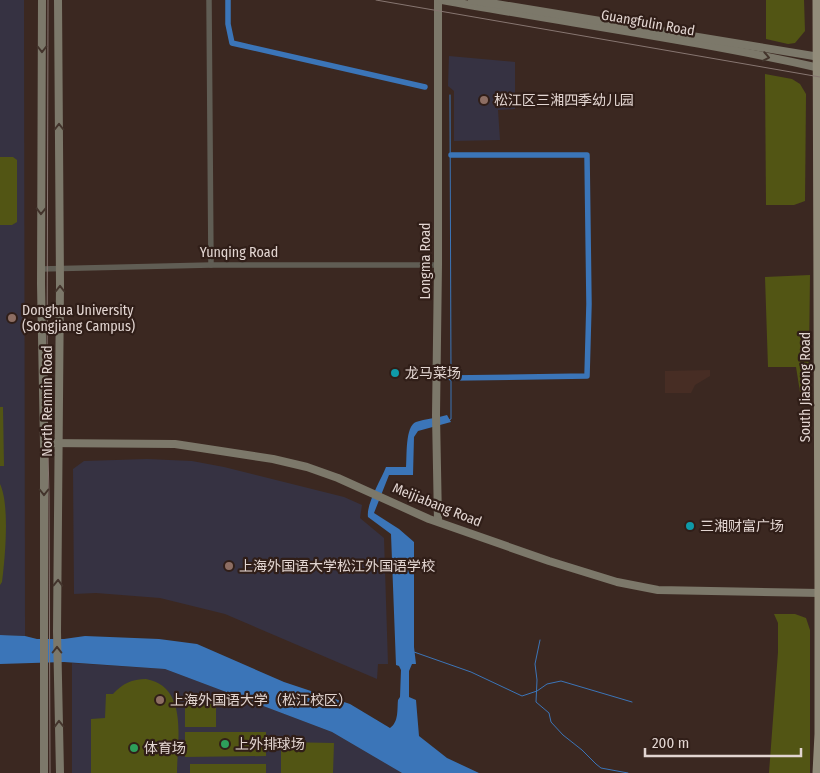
<svg xmlns="http://www.w3.org/2000/svg" width="820" height="773" font-family="'Fira Sans Condensed','Noto Sans SC',sans-serif">
  <style>
    .built { fill: #472d24 }
    .education { fill: #363242 }
    .green { fill: #525514 }
    .water { fill: #3b75b8 }
    .lines { fill: none; stroke-linecap: round; stroke-linejoin: round }
    .stream { stroke: #3b75b8; stroke-width: 1 }
    .canal { stroke: #3b75b8; stroke-width: 5.5 }
    .street { stroke: #605d54; stroke-width: 5.5 }
    .secondary { stroke: #7c786a; stroke-width: 8 }
    .primary { stroke: #928c7a; stroke-width: 9 }
    .tram { stroke: #877671; stroke-width: 1 }
    .oneway { stroke: #43342c }
    .education-dot { fill: #8d6e63; stroke: #301e18; stroke-width: 2 }
    .culture-dot { fill: #0f9aa8; stroke: #301e18; stroke-width: 2 }
    .leisure-dot { fill: #2e9e5b; stroke: #301e18; stroke-width: 2 }
    .labels { text-anchor: middle; dominant-baseline: central; stroke-width: 4.5; stroke-linejoin: round; paint-order: stroke }
    .street-label { font-size: 14px; fill: #e2d5d1; stroke: #301e18 }
    .poi-label { font-size: 14px; fill: #e2d5d1; stroke: #301e18; text-anchor: start }
  </style>
  <rect width="100%" height="100%" fill="#3b2821"/>
  <!-- built -->
  <polygon class="built" points="710,370 710,376 695,385 691,393 665,393 665,371"/>
  <!-- education -->
  <g class="education">
    <polygon points="0,0 24,0 25,636 0,635"/>
    <polygon points="449,56 515,62 515,109 498,110 500,140 454,141 454,91 448,86"/>
    <polygon points="147,459 192,461 224,467 344,497 362,505 360,518 384,538 388,664 378,664 377,679 225,614 160,598 96,593 74,594 73,469 84,461"/>
    <polygon points="72,663 165,669 332,732 402,773 72,773"/>
  </g>
  <!-- green -->
  <g class="green">
    <polygon points="766,0 804,0 805,31 795,43 788,44 766,39"/>
    <polygon points="765,74 792,79 800,84 806,94 805,201 794,205 766,205"/>
    <polygon points="0,157 13,157 17,160 17,222 12,225 0,225"/>
    <polygon points="810,275 809,360 803,392 800,392 796,367 768,367 765,277"/>
    <polygon points="0,407 3,407 4,466 0,466"/>
    <path d="M0 484C10 505 5 558 2 582L0 585Z"/>
    <polygon points="774,614 795,614 806,618 810,630 810,773 769,773 778,652 778,623"/>
    <path d="M146 679C189 687 177 741 177 773H91V719L105 718 106 694H113C122 684 132 679 146 679Z"/>
    <rect x="185" y="704" width="31" height="23"/>
    <polygon points="185,732 266,732 266,756 185,757"/>
    <polygon points="281,742 334,743 333,773 281,773"/>
    <rect x="190" y="764" width="76" height="9"/>
  </g>
  <!-- water -->
  <path class="water" d="M447 415 451 422 418 431 414 437 413 475H389L374 513 399 529 414 542V647L416 664H412L409 671V697L416 700 419 736 447 758 479 773H402L332 732 165 669 64 662 0 664V635L25 636 37 639H64L85 636 159 639 197 644 284 682 350 704 390 728C399 722 397 709 398 700L400 697 401 670 399 666 396 665 391 534 368 517C366 504 381 480 386 467H406C407 457 405 426 416 422 425 419 437 418 447 415Z"/>
  <g class="lines">
    <!-- stream -->
    <g class="stream">
      <polyline points="449,420 451,419 451,378 450,95"/>
      <polyline points="540,640 535,664 537,680 536,702 549,713 551,722 563,735 582,750 596,764 601,768 628,773"/>
      <polyline points="414,652 471,672 522,696 537,691 547,684 561,681 632,702"/>
    </g>
    <!-- canal -->
    <g class="canal">
      <polyline points="228,0 228,24 232,43 425,87"/>
      <polyline points="451,155 587,155 589,304 587,376 451,378"/>
    </g>
    <!-- street -->
    <g class="street">
      <polyline points="209,0 211,265"/>
      <polyline points="41,269 211,265 438,265"/>
    </g>
    <!-- secondary -->
    <g class="secondary">
      <polyline points="42,0 41,284 44,443 44,773"/>
      <polyline points="58,0 60,284 57,632 60,773"/>
      <polyline points="438,0 438,265 436,415 438,521"/>
      <path d="M442 0C568 23 695 40 820 68"/>
      <polyline points="472,0 820,57"/>
      <polyline points="44,443 175,444 273,459 307,467 338,478 429,519 549,561 617,582 658,590 820,593"/>
    </g>
    <!-- primary -->
    <polyline class="primary" points="817,773 819,734 819,593 817,0"/>
    <!-- tram -->
    <g class="tram">
      <polyline points="48,0 47,404 49,497 50,773"/>
      <polyline points="376,0 820,77"/>
    </g>
  </g>
  <!-- one-way arrows -->
  <defs><path id="oneway-chevron" d="M-2-3.5L2.5 0L-2 3.5" fill="none" stroke-width="1.6" stroke-linecap="round" stroke-linejoin="round" transform="scale(1.25)"/></defs>
  <g class="oneway">
    <use href="#oneway-chevron" transform="translate(42 49) rotate(90)"/>
    <use href="#oneway-chevron" transform="translate(766 57) rotate(11)"/>
    <use href="#oneway-chevron" transform="translate(59 127) rotate(-90)"/>
    <use href="#oneway-chevron" transform="translate(41 211) rotate(91)"/>
    <use href="#oneway-chevron" transform="translate(60 289) rotate(-90)"/>
    <use href="#oneway-chevron" transform="translate(44 492) rotate(90)"/>
    <use href="#oneway-chevron" transform="translate(58 583) rotate(-89)"/>
    <use href="#oneway-chevron" transform="translate(57 650) rotate(-90)"/>
    <use href="#oneway-chevron" transform="translate(59 724) rotate(-91)"/>
  </g>
  <!-- markers -->
  <g class="education-dot">
    <circle cx="484" cy="100" r="5"/>
    <circle cx="12" cy="318" r="5"/>
    <circle cx="229" cy="566" r="5"/>
    <circle cx="160" cy="700" r="5"/>
  </g>
  <g class="culture-dot">
    <circle cx="395" cy="373" r="5"/>
    <circle cx="690" cy="526" r="5"/>
  </g>
  <g class="leisure-dot">
    <circle cx="225" cy="744" r="5"/>
    <circle cx="134" cy="748" r="5"/>
  </g>
  <g class="labels">
    <!-- street labels -->
    <g class="street-label">
      <text transform="translate(648 23) rotate(10)">Guangfulin Road</text>
      <text x="239" y="252">Yunqing Road</text>
      <text transform="translate(425 261) rotate(-90)">Longma Road</text>
      <text transform="translate(805 387) rotate(-90)">South Jiasong Road</text>
      <text transform="translate(47 401) rotate(-90)">North Renmin Road</text>
      <text transform="translate(437 505) rotate(22)">Meijiabang Road</text>
    </g>
    <!-- poi labels -->
    <g class="poi-label">
      <text x="494" y="100">松江区三湘四季幼儿园</text>
      <text x="22" y="310">Donghua University<tspan x="22" dy="16">(Songjiang Campus)</tspan></text>
      <text x="405" y="373">龙马菜场</text>
      <text x="700" y="526">三湘财富广场</text>
      <text x="239" y="566">上海外国语大学松江外国语学校</text>
      <text x="170" y="700">上海外国语大学（松江校区）</text>
      <text x="235" y="744">上外排球场</text>
      <text x="144" y="748">体育场</text>
    </g>
  </g>
  <!-- scale -->
  <path d="M645 748v8h156v-8" fill="none" stroke="#e2d5d1" stroke-width="2.5"/>
  <text x="652" y="748" font-size="15" fill="#e2d5d1" stroke="#301e18" stroke-width="4" paint-order="stroke">200 m</text>
</svg>
